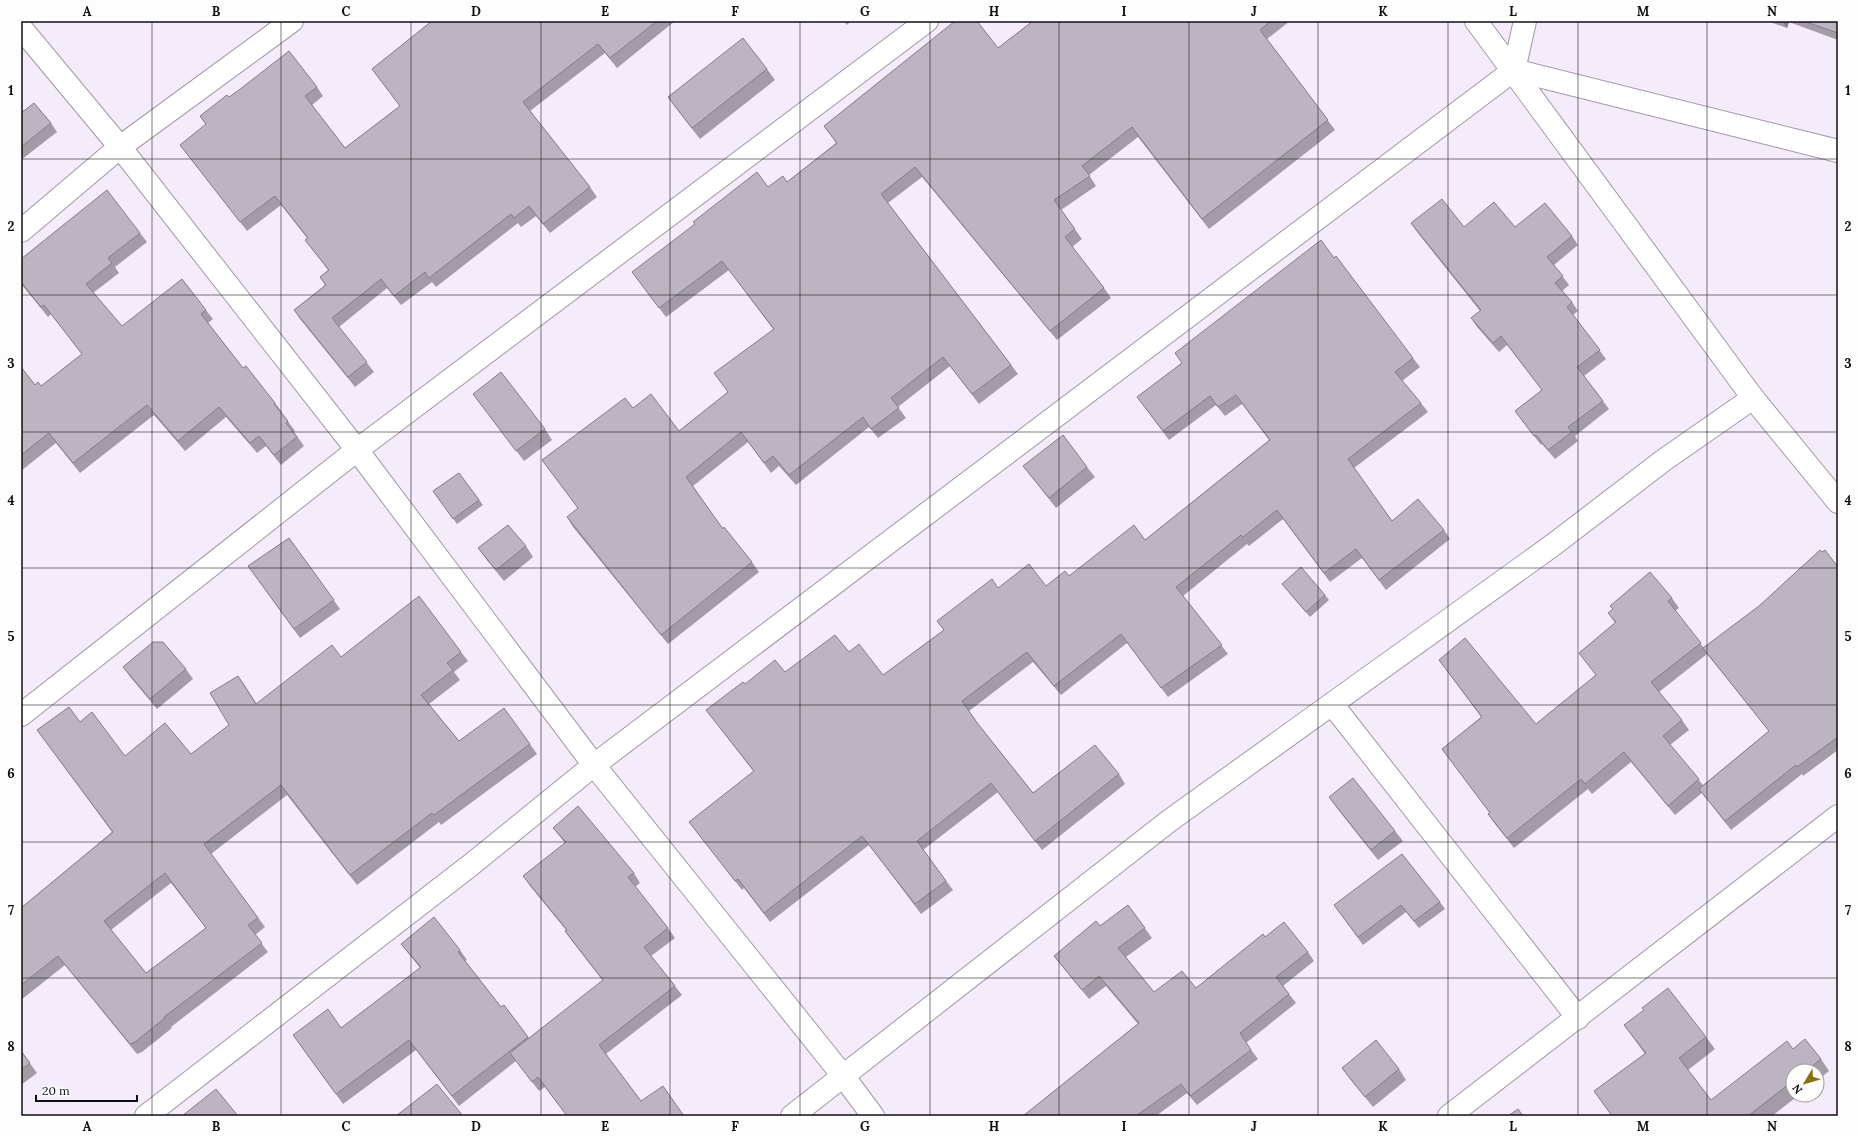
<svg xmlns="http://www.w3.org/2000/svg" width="1859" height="1137" font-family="Lora,serif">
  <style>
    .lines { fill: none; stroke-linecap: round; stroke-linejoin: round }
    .minor-casing { stroke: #a198a6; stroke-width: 24 }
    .minor { stroke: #fff; stroke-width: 22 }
    .wall { fill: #a39ba7; fill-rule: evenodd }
    .shaded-wall { fill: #847e88 }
    .building { fill: #bdb4c2; stroke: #847e88; fill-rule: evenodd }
    .grid { fill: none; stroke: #110e12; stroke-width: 1; stroke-opacity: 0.55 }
    .neatline { fill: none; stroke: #110e12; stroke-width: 1.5 }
    .grid-label { font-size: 13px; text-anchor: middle; font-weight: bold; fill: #110e12 }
  </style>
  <rect width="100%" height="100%" fill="#f5ecfb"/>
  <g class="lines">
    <defs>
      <g id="minor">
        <polyline points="1476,21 1753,398 1838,502"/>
        <polyline points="21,28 120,147 357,450 594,765 844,1077 873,1116"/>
        <polyline points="1514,70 1838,151"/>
        <polyline points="21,231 120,147 292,21"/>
        <polyline points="1332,704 1578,1018"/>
        <polyline points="21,715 357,450 927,21"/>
        <polyline points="146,1116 472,864 594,765 1514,70 1525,21"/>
        <polyline points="792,1116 1169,821 1553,545 1664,460 1753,398"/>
        <polyline points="1449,1116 1838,816"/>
      </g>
    </defs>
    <!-- minor casing -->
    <use href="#minor" class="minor-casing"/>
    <!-- minor -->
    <use href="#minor" class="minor"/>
  </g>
  <!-- wall -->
  <g class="wall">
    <polygon points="432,21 675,21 617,68 605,53 530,111 590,187 597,197 550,233 536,216 521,227 518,223 436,287 432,282 401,305 387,288 339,327 374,372 355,387 300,319 294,310 325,285 320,277 328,270 305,240 307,238 281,205 247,231 187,154 180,145 206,125 200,116 229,97 317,87 323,96 312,105 345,148 400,106 372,69"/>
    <polygon points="844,21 851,21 847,25"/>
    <polygon points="1033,21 1290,21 1267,39 1335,130 1209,229 1138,137 1089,175 1096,186 1061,210 1082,239 1072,247 1104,288 1111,298 1057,340 922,177 888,203 1018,374 979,404 950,366 898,407 906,418 878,438 869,427 796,485 779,466 771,473 748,442 693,486 723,529 752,562 759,572 668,644 573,527 567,517 578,508 542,460 633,408 679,431 728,392 773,329 729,270 666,317 632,272 768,187 787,182 836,143 824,126 998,48"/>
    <polygon points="1767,21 1838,21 1838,40 1789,22 1787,28"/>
    <polygon points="767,69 775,80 700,139 675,107 668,97"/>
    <polygon points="21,113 51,123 57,132 21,160"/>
    <polygon points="1411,223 1464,227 1515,227 1572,236 1578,245 1554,265 1569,285 1562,291 1572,302 1578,311 1573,315 1606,359 1584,376 1609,409 1575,436 1578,441 1555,459 1542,444 1541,445 1515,411 1542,390 1507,345 1499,352 1477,327 1471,318 1480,311 1417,232"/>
    <polygon points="140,233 147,242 115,267 119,273 93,293 122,326 206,310 213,319 208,323 243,368 275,403 282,412 282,413 295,431 294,432 304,446 281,465 266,446 257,453 226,417 185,451 154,415 80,473 56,443 21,471 21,367 35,385 41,386 82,354 51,314 48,317 21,284 21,259"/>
    <polygon points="1334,258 1413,358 1420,367 1402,381 1421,403 1428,412 1354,468 1392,521 1444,530 1450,539 1386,590 1362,558 1330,582 1283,519 1249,546 1247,544 1183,596 1228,654 1168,697 1127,643 1061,695 1033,662 969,711 979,725 1033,793 1119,774 1125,784 1042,850 998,792 923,850 953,890 921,914 869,845 770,922 744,888 742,890 696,831 689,822 754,772 713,719 706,710 745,684 849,652 883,675 944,630 937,621 998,588 1046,586 1069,576 1145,540 1269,440 1242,404 1225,416 1216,405 1169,440 1137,397 1182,363 1175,353"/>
    <polygon points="473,394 545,429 552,440 524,461"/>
    <polygon points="1023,466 1087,467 1095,477 1056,508 1031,476"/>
    <polygon points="459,473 483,505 457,524 433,491"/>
    <polygon points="289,538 340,609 300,638 248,566"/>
    <polygon points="526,546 533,557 504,581 486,559 478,548"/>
    <path d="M1822 552 1838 567V750L1803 776 1802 774 1731 830 1702 793 1675 815 1631 762 1592 794 1588 789 1514 848 1495 824 1488 814 1490 813 1442 749 1481 717 1439 660 1536 724 1596 675 1579 653 1615 623 1608 613 1672 598 1679 608 1675 611 1704 648 1759 606ZM1707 654 1769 731 1703 785 1670 745 1689 730 1682 720 1659 692Z"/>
    <polygon points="1282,584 1325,595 1329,600 1310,617 1286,589"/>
    <path d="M461 652 468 661 454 672 460 680 429 704 459 741 530 744 537 754 441 825 439 822 357 885 287 795 211 854 265 927 255 935 268 952 171 1027 172 1028 142 1052 137 1054 65 965 21 1000V908L112 832 37 730 80 722 125 756 191 754 229 725 238 676 256 704 341 657ZM171 883 206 928 146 973 111 930Z"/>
    <polygon points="123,667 186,669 193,679 157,709 131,678"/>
    <polygon points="1329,797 1395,831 1403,841 1378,860 1336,807"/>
    <polygon points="553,828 634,873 640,883 635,887 668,928 675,938 651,956 675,986 682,995 606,1054 641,1101 684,1116 567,1116 545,1087 539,1091 516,1061 459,1106 416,1050 343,1104 300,1045 341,1028 420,968 408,953 401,944 460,950 467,960 465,961 501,1007 504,1005 529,1038 603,981 572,941 565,931 566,930 530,886 523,876 565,843"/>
    <polygon points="1440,902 1445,909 1419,928 1406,912 1363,945 1334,905"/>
    <polygon points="1128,905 1152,938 1126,957 1154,992 1196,988 1265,937 1308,952 1314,961 1283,986 1296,1003 1246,1043 1258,1059 1197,1105 1187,1093 1156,1116 1023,1116 1138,1024 1106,986 1089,999 1061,965 1054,956 1100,926"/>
    <polygon points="1624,1025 1706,1037 1715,1049 1688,1070 1711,1100 1793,1049 1821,1059 1829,1071 1817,1081 1817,1071 1793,1071 1793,1095 1799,1095 1772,1116 1612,1116 1594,1091 1645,1054"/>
    <polygon points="21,1051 37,1073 21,1085"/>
    <polygon points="1342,1068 1399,1069 1406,1080 1373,1107 1350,1079"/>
  </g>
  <!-- shaded-wall -->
  <g class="shaded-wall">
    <polygon points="1782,21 1788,21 1789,22 1787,28"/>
    <polygon points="238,676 245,686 263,714 256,704"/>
  </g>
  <!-- building -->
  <g class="building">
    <polygon points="432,21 657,21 610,58 598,44 523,102 590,187 543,224 529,206 514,218 511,214 429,278 425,272 394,296 381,279 332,318 367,362 348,377 294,310 326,285 320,277 329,270 305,240 308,238 275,196 240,222 180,145 206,124 200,116 227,95 229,97 239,90 289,51 317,87 305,96 345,148 400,106 372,69"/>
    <polygon points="955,21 977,21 998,48 1033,21 1271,21 1260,30 1328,120 1202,219 1132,127 1082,166 1090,176 1054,200 1075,229 1065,237 1104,288 1050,331 915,167 881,194 1011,365 972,394 943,357 891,398 899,408 871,429 863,417 789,475 773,456 764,463 741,432 686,477 723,529 724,527 752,562 661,635 567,517 578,508 542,460 625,398 633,408 651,394 679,431 728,392 714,373 774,329 722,261 659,308 632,272 695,224 693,222 757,172 768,187 783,176 787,182 837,143 824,126"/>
    <polygon points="1803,21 1838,21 1838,33"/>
    <polygon points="743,38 767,69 692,128 668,97"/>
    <polygon points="34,103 51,123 21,147 21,113"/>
    <polygon points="107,190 140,233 108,258 112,263 86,284 122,326 182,279 206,310 201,314 243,368 246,366 275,403 274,404 288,421 286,423 297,437 274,455 259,436 250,443 219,407 178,441 147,405 73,463 49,433 21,455 21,367 35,385 38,382 41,386 82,354 44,305 41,307 21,282 21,259"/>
    <polygon points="1442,199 1464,227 1494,202 1515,227 1545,203 1572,236 1547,257 1563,276 1555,283 1572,302 1567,307 1600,350 1577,367 1603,401 1568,427 1572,432 1548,450 1536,435 1534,436 1515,411 1542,390 1501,336 1493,343 1471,318 1481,310 1411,223"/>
    <polygon points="1321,240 1334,258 1336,256 1413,358 1395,372 1421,403 1348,459 1392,521 1418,499 1444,530 1379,580 1356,549 1324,573 1277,510 1243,537 1241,535 1176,587 1222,645 1161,688 1121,634 1054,686 1027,652 962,701 978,724 1033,793 1095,745 1119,774 1035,841 991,783 917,841 946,881 915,904 862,836 764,913 738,879 735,881 689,822 754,771 706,710 743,682 745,684 775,660 785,672 835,635 849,652 859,644 883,675 944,630 937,621 992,579 998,588 1029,564 1046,586 1065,571 1069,576 1134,525 1145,540 1270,440 1236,395 1218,407 1210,396 1163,431 1137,397 1182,363 1175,353"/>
    <polygon points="501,372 545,429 516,451 473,394"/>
    <polygon points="1063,435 1087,467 1049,498 1023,466"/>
    <polygon points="459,473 479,500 453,519 433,491"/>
    <polygon points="508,525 526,546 496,570 478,548"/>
    <polygon points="289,538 334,600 294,629 248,566"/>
    <polygon points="1820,550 1822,552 1825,550 1838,567 1838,737 1797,767 1796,765 1725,821 1699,789 1769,731 1703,648 1759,606"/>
    <polygon points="1301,567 1325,595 1306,612 1282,584"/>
    <polygon points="1650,572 1672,598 1668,601 1701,643 1651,682 1682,720 1663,736 1699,779 1668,806 1624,752 1585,784 1581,779 1507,838 1488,814 1490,813 1442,749 1482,717 1439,660 1465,638 1536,724 1596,675 1579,653 1616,622 1608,613 1613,609 1610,606"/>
    <path d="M419 596 461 652 447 663 453 670 421 695 459 741 504 708 530 744 434 815 432 813 350 875 281 785 204 844 258 918 248 925 262 943 164 1017 165 1018 135 1042 130 1044 58 956 21 985V908L113 832 37 730 69 707 80 722 92 712 125 756 165 723 191 754 229 725 210 693 238 676 256 704 332 645 341 657ZM165 873 206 928 146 973 104 921Z"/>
    <polygon points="153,642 163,642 186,669 150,699 123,667"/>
    <polygon points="1353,778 1395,831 1371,850 1329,797"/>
    <polygon points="578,806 634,873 628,877 668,928 644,947 675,986 599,1045 641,1101 663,1086 684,1116 567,1116 538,1077 532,1082 510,1053 603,980 565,931 567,930 523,876 566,842 553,828"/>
    <polygon points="1402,854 1440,902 1414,921 1401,905 1358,937 1334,905"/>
    <polygon points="1128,905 1145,928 1118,948 1154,992 1182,971 1196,988 1263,934 1265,937 1284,922 1308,952 1276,977 1289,994 1240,1033 1251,1050 1190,1096 1181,1084 1136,1116 1023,1116 1139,1023 1099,976 1082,990 1054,956 1096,921 1100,926"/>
    <polygon points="434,917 460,950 458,952 501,1007 504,1005 528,1037 452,1096 409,1040 336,1094 293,1035 328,1009 341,1028 421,967 401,944"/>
    <polygon points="1668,988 1706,1037 1679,1058 1711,1100 1787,1041 1793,1049 1805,1039 1821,1059 1806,1071 1793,1071 1793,1081 1748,1116 1612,1116 1594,1091 1646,1053 1624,1025 1644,1010 1642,1008"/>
    <polygon points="1376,1040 1399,1069 1365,1097 1342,1068"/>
    <polygon points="21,1051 30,1063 21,1070"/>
    <polygon points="437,1084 463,1116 396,1116"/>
    <polygon points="216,1089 238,1116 182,1116"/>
    <polygon points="1518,1109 1523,1116 1508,1116"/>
  </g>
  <!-- grid -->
  <path class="grid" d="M152 21V1116M281 21V1116M411 21V1116M541 21V1116M670 21V1116M800 21V1116M930 21V1116M1059 21V1116M1189 21V1116M1318 21V1116M1448 21V1116M1578 21V1116M1707 21V1116M21 159H1838M21 295H1838M21 432H1838M21 568H1838M21 705H1838M21 842H1838M21 978H1838"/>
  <!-- border -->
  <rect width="1859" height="1137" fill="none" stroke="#fdfdfd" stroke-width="44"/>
  <!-- north arrow -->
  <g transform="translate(1805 1083) rotate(232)"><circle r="19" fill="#fdfdfd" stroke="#9f9d9f"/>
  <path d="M0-3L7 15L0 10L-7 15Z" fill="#896f10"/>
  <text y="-6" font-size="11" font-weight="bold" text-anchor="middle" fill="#110e12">N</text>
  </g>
  <!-- scale -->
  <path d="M36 1095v6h101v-6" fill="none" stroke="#110e12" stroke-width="2"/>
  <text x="42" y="1095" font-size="12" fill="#110e12" stroke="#fdfdfd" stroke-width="3" paint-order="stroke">20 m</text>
  <rect x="22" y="22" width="1815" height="1093" class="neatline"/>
  <g class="grid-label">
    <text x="87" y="16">A</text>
    <text x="216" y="16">B</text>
    <text x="346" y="16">C</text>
    <text x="476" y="16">D</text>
    <text x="605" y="16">E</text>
    <text x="735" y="16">F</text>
    <text x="865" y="16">G</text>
    <text x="994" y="16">H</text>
    <text x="1124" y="16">I</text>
    <text x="1254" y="16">J</text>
    <text x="1383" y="16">K</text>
    <text x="1513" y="16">L</text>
    <text x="1643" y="16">M</text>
    <text x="1772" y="16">N</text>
    <text x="11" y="95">1</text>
    <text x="1848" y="95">1</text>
    <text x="11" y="231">2</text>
    <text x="1848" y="231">2</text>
    <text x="11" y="368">3</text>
    <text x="1848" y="368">3</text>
    <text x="11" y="505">4</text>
    <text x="1848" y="505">4</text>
    <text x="11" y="641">5</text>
    <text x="1848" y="641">5</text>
    <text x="11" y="778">6</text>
    <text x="1848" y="778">6</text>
    <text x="11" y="915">7</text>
    <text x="1848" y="915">7</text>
    <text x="11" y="1051">8</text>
    <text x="1848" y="1051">8</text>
    <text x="87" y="1131">A</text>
    <text x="216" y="1131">B</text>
    <text x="346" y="1131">C</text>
    <text x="476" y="1131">D</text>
    <text x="605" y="1131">E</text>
    <text x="735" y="1131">F</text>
    <text x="865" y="1131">G</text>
    <text x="994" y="1131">H</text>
    <text x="1124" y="1131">I</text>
    <text x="1254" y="1131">J</text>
    <text x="1383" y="1131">K</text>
    <text x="1513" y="1131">L</text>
    <text x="1643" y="1131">M</text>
    <text x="1772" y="1131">N</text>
  </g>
</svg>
